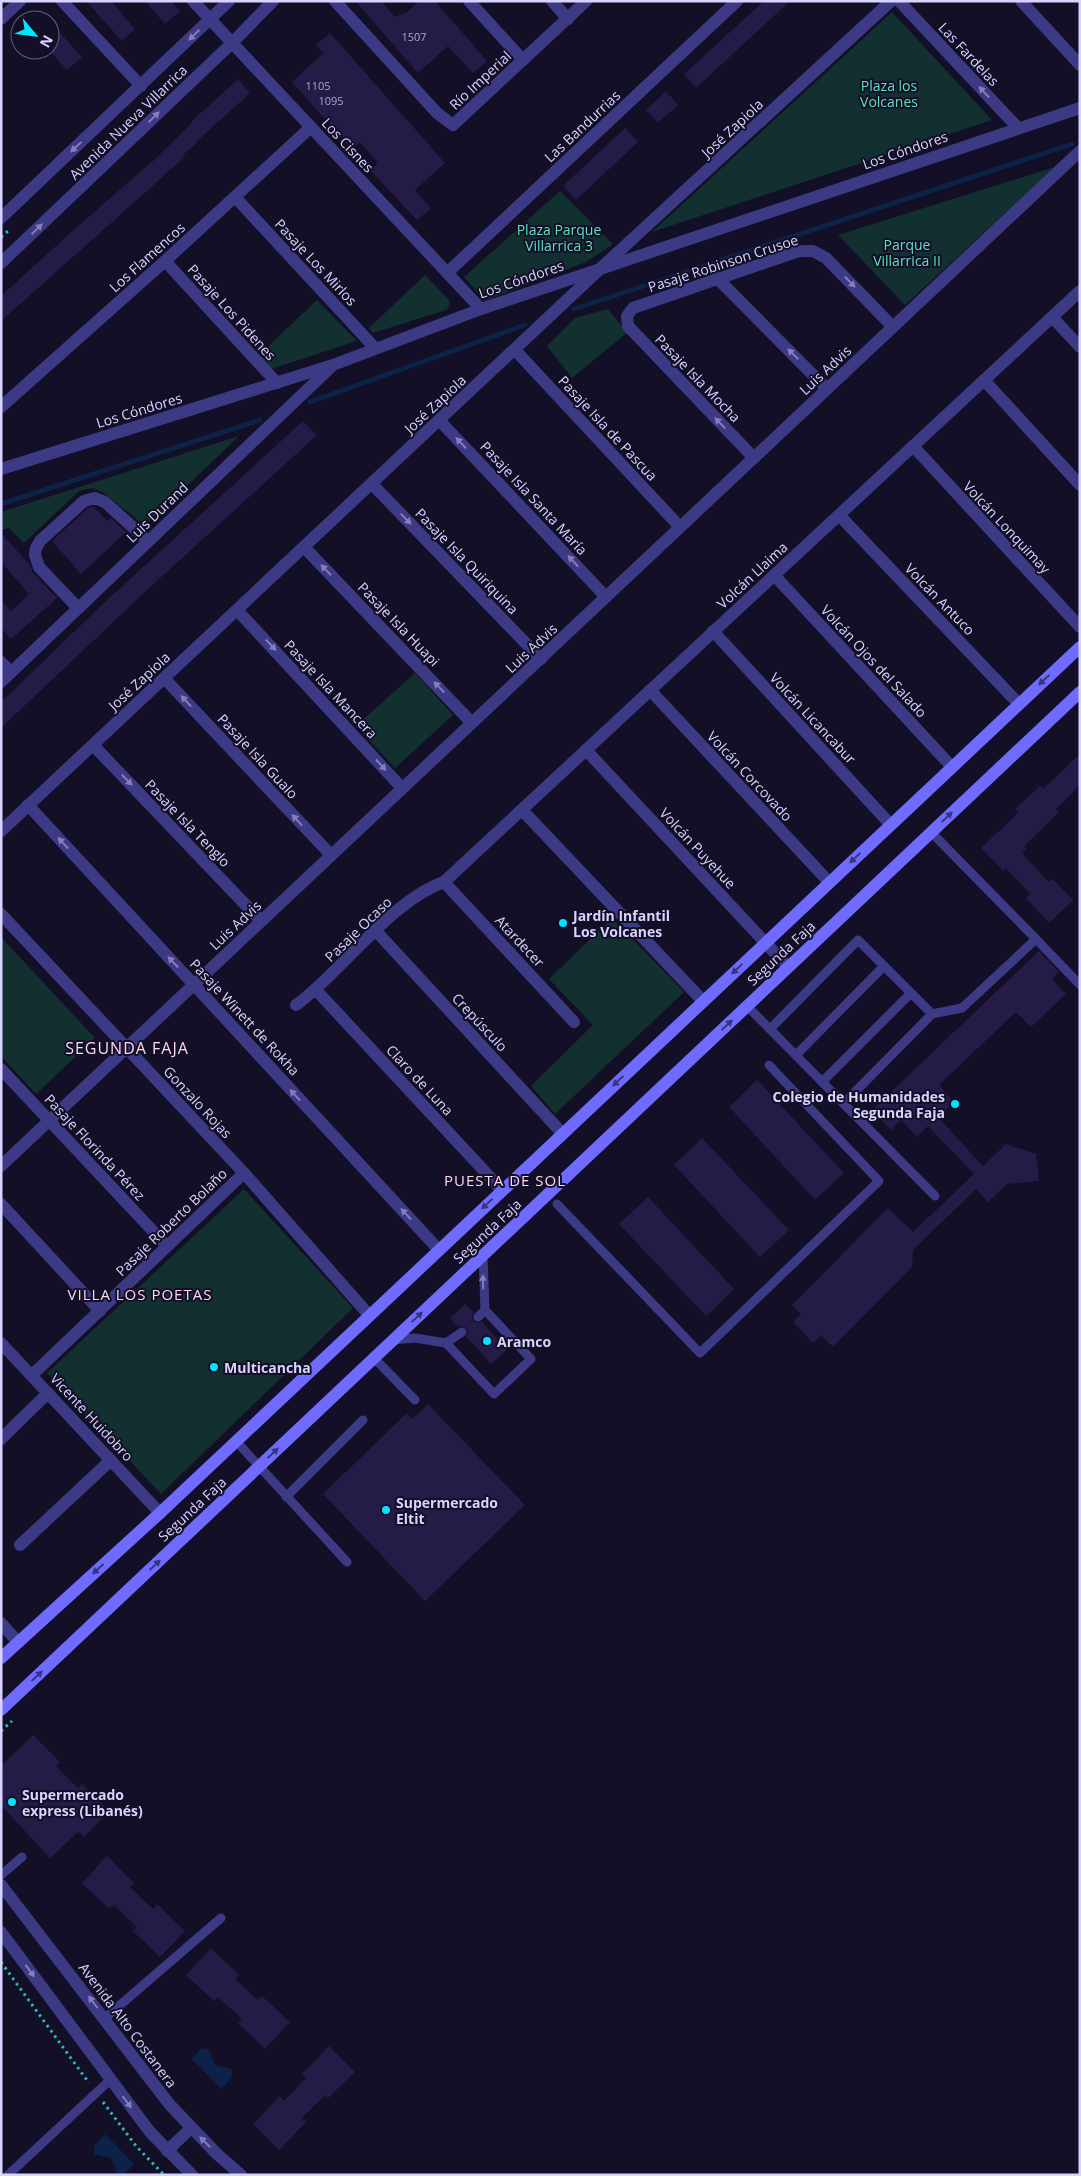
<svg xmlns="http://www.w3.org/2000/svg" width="1081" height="2176" font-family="'Open Sans',sans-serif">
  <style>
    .green { fill: #12302f }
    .water { fill: #0c2248 }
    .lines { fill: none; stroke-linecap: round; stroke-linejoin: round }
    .stream { stroke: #0c2248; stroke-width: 5 }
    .building { fill: #241b47 }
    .path { stroke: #2fb8b0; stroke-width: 3; stroke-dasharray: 2.5 4; stroke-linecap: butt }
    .service { stroke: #3d3a85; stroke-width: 9 }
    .minor { stroke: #3d3a85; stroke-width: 12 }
    .secondary { stroke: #6f6bff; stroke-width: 12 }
    .oneway { fill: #837fbc }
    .oneway2 { fill: #38347d }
    .poi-dot { fill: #00e5ff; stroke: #130f26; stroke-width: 2 }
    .labels { text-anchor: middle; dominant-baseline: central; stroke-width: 4; stroke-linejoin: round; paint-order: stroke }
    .number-label { font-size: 11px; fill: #aca6d1 }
    .street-label { font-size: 14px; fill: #d9d4ff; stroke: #130f26 }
    .park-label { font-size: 14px; fill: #5fe0c0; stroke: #130f26 }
    .poi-label { font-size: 14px; font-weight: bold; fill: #d9d4ff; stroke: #130f26; text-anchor: start }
    .neighbourhood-label { font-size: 15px; letter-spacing: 1px; fill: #ffd6f0; stroke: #130f26 }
    .quarter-label { font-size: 16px; letter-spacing: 1px; fill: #ffd6f0; stroke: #130f26 }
  </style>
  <rect width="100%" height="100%" fill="#130f26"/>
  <!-- green -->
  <g class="green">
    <polygon points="892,12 992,120 652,232"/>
    <polygon points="1055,167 905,305 838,235"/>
    <polygon points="560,191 613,244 586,262 485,301 464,277"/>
    <polygon points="425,275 449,300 450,306 446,310 373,333 369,328"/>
    <polygon points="317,300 357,341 271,369 259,355"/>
    <polygon points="608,309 627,333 572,378 547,346 575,318"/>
    <polygon points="239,436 150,521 139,521 104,493 92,488 79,491 24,543 9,528 1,530 1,512"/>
    <polygon points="415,673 453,715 395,768 356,726"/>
    <polygon points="612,918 684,992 555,1114 531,1086 593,1025 549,979"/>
    <polygon points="1,937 95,1038 36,1094 1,1056"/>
    <polygon points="244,1189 353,1308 161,1494 47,1373"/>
  </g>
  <!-- water -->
  <g class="water">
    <polygon points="202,2048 209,2050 215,2065 232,2069 232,2077 221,2089 192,2059"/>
    <polygon points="105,2134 134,2164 124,2175 117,2173 111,2158 94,2154 94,2146"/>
  </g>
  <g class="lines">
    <!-- stream -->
    <g class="stream">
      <polyline points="574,309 1072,144"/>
      <polyline points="310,402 525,325"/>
      <polyline points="1,504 260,420"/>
    </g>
  </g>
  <!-- building -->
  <g class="building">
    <polygon points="86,1 111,1 135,29 122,41"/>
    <polygon points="145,1 171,1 180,11 165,24"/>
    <polygon points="355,1 381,1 395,17 406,13 419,1 435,1 487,61 473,73 448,46 418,73"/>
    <polygon points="764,1 790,1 696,88 684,74"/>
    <polygon points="50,22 82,57 67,70 50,51"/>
    <polygon points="330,33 445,163 415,190 431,208 417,220 370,170 378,163 360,142 352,150 292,82 323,53 316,45"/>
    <polygon points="238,79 250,93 196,142 197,143 183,155 184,157 157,182 1,321 1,296 79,225 152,162 192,123 191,122"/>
    <polygon points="666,91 678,105 658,123 646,110"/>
    <polygon points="625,128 638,142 576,200 563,186"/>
    <polygon points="303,421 317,435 146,591 1,728 1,702 106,601"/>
    <polygon points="94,507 107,521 111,518 126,532 81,574 52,541 88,508"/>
    <polygon points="1,533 30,565 33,573 57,598 11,639 1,628 1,600 11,611 29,594 1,562"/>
    <polygon points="1080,754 1080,785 1056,809 1059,812 1024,846 1026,849 1022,853 1049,882 1053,879 1073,900 1049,923 1026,898 1030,894 1006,868 1003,871 981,848 1018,813 1015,809 1040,786 1043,789"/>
    <polygon points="1039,951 1059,972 1052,979 1066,994 1031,1027 1016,1012 939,1085 954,1102 938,1117 983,1166 1006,1144 1036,1154 1039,1181 1007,1184 988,1202 976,1189 913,1250 912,1267 833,1347 821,1335 813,1343 793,1322 801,1314 792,1305 888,1208 913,1232 974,1174 928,1126 917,1137 901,1120 891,1130 872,1110"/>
    <polygon points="757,1080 844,1173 815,1200 729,1107"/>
    <polygon points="702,1138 789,1230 760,1257 674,1165"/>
    <polygon points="648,1197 734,1289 706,1316 619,1224"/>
    <polygon points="465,1304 474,1313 472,1316 473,1321 477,1323 482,1322 507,1350 491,1364 466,1336 468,1332 467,1328 462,1326 458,1327 450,1318"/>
    <polygon points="428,1404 525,1505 425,1601 323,1494 407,1413 412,1419"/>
    <polygon points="33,1735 60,1762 56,1766 78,1788 82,1784 109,1811 84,1837 78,1832 50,1858 1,1805 1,1766"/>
    <polygon points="107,1856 134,1883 130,1887 153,1909 157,1904 185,1931 160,1957 133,1931 137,1927 114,1905 109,1909 82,1883"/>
    <polygon points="211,1948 239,1975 235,1979 258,2000 262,1996 290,2022 265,2049 238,2023 242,2019 218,1997 214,2001 186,1975"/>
    <polygon points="329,2046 355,2072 328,2098 325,2095 302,2118 306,2122 279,2150 253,2124 280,2096 284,2101 306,2078 302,2074"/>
  </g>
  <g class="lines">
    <!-- path -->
    <g class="path">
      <polyline points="1,237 8,231"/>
      <polyline points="1,1731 12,1721"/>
      <polyline points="1,1962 89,2083"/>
      <polyline points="103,2102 136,2146 164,2175"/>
    </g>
    <!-- service -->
    <g class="service">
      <polyline points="1036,939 1080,985"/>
      <polyline points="747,1006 935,1196"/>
      <polyline points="770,1029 858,940 932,1014"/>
      <polyline points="796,1055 884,966"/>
      <polyline points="822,1082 911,993"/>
      <polyline points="844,1103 932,1014 962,1008 1036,939 931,832"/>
      <polyline points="557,1204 700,1353 879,1181 769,1065"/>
      <polyline points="478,1317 485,1310"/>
      <polyline points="393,1340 415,1338 446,1343 462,1332"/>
      <polyline points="446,1343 494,1394 531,1359 485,1310 483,1255"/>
      <polyline points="374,1358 415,1400"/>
      <polyline points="236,1441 347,1562"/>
      <polyline points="286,1497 363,1420"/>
      <polyline points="1,1875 22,1857"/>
      <polyline points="105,2018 221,1918"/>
      <polyline points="8,2175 110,2080"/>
    </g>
    <!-- minor -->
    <g class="minor">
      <polyline points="62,1 141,86"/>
      <polyline points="193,1 481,309"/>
      <polyline points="335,1 437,113 453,125 586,1"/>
      <polyline points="469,1 523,60"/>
      <polyline points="552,1 568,19"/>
      <polyline points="899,1 1018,128"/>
      <polyline points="1021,1 1080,65"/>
      <polyline points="1,19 20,1"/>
      <polyline points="235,197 375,348"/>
      <polyline points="1,218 229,1"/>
      <polyline points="165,261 277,383"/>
      <polyline points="1,263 232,43 273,1"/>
      <polyline points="447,273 737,1"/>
      <polyline points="717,278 827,389"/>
      <polyline points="1052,317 1080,347"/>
      <polyline points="515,350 680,527"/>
      <polyline points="984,380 1080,485"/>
      <polyline points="1,407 165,261 311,127"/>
      <polyline points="439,420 606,597"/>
      <polyline points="913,446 1080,627"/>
      <polyline points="754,458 628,326 627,316 633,308 799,251 813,251 826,258 893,327"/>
      <polyline points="1,469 333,365 481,309 1080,108"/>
      <polyline points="372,484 541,659"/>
      <polyline points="839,515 1019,704"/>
      <polyline points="304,547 472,723"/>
      <polyline points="774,575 952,767"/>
      <polyline points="78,608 39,567 35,555 36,548 40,541 84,501 95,498 105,502 148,541"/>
      <polyline points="237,610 402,788"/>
      <polyline points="713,631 890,824"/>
      <polyline points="1,662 11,672"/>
      <polyline points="164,678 331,855"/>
      <polyline points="1,682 330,368"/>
      <polyline points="650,690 829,882"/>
      <polyline points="93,745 261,921"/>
      <polyline points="586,750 788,967"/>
      <polyline points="28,805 439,1250"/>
      <polyline points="522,810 703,1001"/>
      <polyline points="1,831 602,267 891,1"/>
      <polyline points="444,882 574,1022"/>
      <polyline points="1,914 244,1173 369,1315"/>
      <polyline points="376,931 562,1133"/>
      <polyline points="316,990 502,1190"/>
      <path d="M296 1005C344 970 390 901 444 882L1080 291"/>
      <polyline points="1,1069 167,1246"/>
      <polyline points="1,1166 1080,151"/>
      <polyline points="1,1204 100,1311"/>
      <polyline points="1,1343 160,1513"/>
      <polyline points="32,1375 244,1173"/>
      <polyline points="1,1439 48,1393"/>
      <polyline points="20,1545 111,1460"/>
      <polyline points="1,1623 18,1642"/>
      <polyline points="1,1885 170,2105 217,2154 241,2175"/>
      <polyline points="1,1932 150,2132 192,2175"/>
      <polyline points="167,2151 191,2128"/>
    </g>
    <!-- secondary -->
    <g class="secondary">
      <polyline points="1,1658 160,1513 1080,647"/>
      <polyline points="1,1710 1080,692"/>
    </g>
  </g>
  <!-- one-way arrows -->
  <defs><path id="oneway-solid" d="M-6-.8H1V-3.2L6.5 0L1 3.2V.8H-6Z" transform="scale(1.25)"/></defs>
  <g class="oneway">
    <use href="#oneway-solid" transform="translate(194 35) rotate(136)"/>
    <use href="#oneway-solid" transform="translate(984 92) rotate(-133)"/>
    <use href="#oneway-solid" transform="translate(154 117) rotate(-44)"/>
    <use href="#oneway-solid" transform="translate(76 147) rotate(137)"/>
    <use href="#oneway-solid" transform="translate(37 229) rotate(-44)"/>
    <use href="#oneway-solid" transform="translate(850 282) rotate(46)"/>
    <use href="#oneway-solid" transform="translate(793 354) rotate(-135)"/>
    <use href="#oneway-solid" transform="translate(720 423) rotate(-134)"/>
    <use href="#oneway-solid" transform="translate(461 443) rotate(-133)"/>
    <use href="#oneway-solid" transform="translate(406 519) rotate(46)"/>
    <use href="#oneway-solid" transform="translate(573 561) rotate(-133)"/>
    <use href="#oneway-solid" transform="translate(326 570) rotate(-134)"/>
    <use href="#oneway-solid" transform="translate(271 645) rotate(47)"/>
    <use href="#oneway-solid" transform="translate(439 687) rotate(-134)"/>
    <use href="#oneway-solid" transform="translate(186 701) rotate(-133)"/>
    <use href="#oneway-solid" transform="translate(381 765) rotate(47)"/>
    <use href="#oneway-solid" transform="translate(127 780) rotate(46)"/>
    <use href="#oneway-solid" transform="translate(297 820) rotate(-133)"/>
    <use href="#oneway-solid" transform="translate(63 843) rotate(-133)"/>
    <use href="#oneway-solid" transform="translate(173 962) rotate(-133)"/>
    <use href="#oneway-solid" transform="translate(295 1095) rotate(-133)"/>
    <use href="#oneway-solid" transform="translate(406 1214) rotate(-133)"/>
    <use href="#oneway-solid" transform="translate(483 1282) rotate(-92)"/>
    <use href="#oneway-solid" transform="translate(30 1971) rotate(54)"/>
    <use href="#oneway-solid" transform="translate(93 2002) rotate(-127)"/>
    <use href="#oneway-solid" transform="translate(127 2102) rotate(53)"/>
    <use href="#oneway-solid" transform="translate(205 2142) rotate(-135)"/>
  </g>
  <g class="oneway2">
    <use href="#oneway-solid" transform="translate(1044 680) rotate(137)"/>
    <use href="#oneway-solid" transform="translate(947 817) rotate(-43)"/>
    <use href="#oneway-solid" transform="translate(855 858) rotate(137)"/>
    <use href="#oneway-solid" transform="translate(737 969) rotate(137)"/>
    <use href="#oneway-solid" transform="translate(727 1025) rotate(-43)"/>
    <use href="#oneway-solid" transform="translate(618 1081) rotate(137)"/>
    <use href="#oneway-solid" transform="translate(487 1204) rotate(137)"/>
    <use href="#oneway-solid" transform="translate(417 1317) rotate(-43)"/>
    <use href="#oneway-solid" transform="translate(273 1453) rotate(-43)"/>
    <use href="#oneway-solid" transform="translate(155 1565) rotate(-43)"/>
    <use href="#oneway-solid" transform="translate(98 1569) rotate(138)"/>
    <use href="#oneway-solid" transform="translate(37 1676) rotate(-43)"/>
  </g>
  <!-- markers -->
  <g class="poi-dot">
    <circle cx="563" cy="923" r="5"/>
    <circle cx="955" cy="1104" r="5"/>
    <circle cx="487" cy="1341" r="5"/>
    <circle cx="214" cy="1367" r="5"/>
    <circle cx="386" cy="1510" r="5"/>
    <circle cx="12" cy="1802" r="5"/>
  </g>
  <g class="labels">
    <!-- number labels -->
    <g class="number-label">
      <text x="414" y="36">1507</text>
      <text x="318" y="85">1105</text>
      <text x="331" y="100">1095</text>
    </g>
    <!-- street labels -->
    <g class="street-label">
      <text transform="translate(969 54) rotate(47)">Las Fardelas</text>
      <text transform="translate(480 80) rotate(-43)">Río Imperial</text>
      <text transform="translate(128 122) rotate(-44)">Avenida Nueva Villarrica</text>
      <text transform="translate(582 126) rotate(-43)">Las Bandurrias</text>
      <text transform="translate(732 128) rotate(-43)">José Zapiola</text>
      <text transform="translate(348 145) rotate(47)">Los Cisnes</text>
      <text transform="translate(905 150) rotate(-19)">Los Cóndores</text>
      <text transform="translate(147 257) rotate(-42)">Los Flamencos</text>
      <text transform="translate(316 262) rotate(47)">Pasaje Los Mirlos</text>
      <text transform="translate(723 263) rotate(-18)">Pasaje Robinson Crusoe</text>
      <text transform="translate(521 279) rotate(-19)">Los Cóndores</text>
      <text transform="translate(232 312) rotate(48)">Pasaje Los Pidenes</text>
      <text transform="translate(825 370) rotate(-43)">Luis Advis</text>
      <text transform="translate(698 378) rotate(46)">Pasaje Isla Mocha</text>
      <text transform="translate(435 404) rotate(-43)">José Zapiola</text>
      <text transform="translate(139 410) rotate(-17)">Los Cóndores</text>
      <text transform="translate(608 428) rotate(47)">Pasaje Isla de Pascua</text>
      <text transform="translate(534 498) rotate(47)">Pasaje Isla Santa María</text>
      <text transform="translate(157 512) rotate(-44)">Luis Durand</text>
      <text transform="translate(1007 527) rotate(47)">Volcán Lonquimay</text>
      <text transform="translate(467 561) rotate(46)">Pasaje Isla Quiriquina</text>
      <text transform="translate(752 575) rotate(-43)">Volcán Llaima</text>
      <text transform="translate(940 599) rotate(46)">Volcán Antuco</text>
      <text transform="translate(399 624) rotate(46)">Pasaje Isla Huapi</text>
      <text transform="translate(531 648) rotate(-43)">Luis Advis</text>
      <text transform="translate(874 661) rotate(47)">Volcán Ojos del Salado</text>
      <text transform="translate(139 681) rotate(-43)">José Zapiola</text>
      <text transform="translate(331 689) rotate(47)">Pasaje Isla Mancera</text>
      <text transform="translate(813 718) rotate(47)">Volcán Licancabur</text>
      <text transform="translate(258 756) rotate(47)">Pasaje Isla Gualo</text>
      <text transform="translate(750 776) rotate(47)">Volcán Corcovado</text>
      <text transform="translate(188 823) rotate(46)">Pasaje Isla Tenglo</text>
      <text transform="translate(698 848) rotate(47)">Volcán Puyehue</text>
      <text transform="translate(235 925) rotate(-43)">Luis Advis</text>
      <text transform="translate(358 929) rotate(-44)">Pasaje Ocaso</text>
      <text transform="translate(520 941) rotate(47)">Atardecer</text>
      <text transform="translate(781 953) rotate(-43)">Segunda Faja</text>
      <text transform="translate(245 1017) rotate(47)">Pasaje Winett de Rokha</text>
      <text transform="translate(480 1022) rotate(47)">Crepúsculo</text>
      <text transform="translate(420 1080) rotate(47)">Claro de Luna</text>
      <text transform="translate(198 1102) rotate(47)">Gonzalo Rojas</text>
      <text transform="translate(95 1147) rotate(47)">Pasaje Florinda Pérez</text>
      <text transform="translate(171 1222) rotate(-44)">Pasaje Roberto Bolaño</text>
      <text transform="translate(487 1231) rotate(-43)">Segunda Faja</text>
      <text transform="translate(92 1417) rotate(47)">Vicente Huidobro</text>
      <text transform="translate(192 1509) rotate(-43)">Segunda Faja</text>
      <text transform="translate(128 2025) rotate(53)">Avenida Alto Costanera</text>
    </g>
    <!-- park labels -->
    <g class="park-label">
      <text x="889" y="85">Plaza los<tspan x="889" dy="16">Volcanes</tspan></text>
      <text x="559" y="229">Plaza Parque<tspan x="559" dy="16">Villarrica 3</tspan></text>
      <text x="907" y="244">Parque<tspan x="907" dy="16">Villarrica II</tspan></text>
    </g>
    <!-- poi labels -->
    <g class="poi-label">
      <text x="573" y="915">Jardín Infantil<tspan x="573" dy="16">Los Volcanes</tspan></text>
      <text x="945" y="1096" text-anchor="end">Colegio de Humanidades<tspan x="945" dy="16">Segunda Faja</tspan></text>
      <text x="497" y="1341">Aramco</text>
      <text x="224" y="1367">Multicancha</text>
      <text x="396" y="1502">Supermercado<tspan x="396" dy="16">Eltit</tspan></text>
      <text x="22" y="1794">Supermercado<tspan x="22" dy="16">express (Libanés)</tspan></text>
    </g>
    <!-- neighbourhood labels -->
    <g class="neighbourhood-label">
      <text x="505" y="1180">PUESTA DE SOL</text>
      <text x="140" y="1294">VILLA LOS POETAS</text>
    </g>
    <!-- quarter labels -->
    <g class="quarter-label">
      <text x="127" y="1048">SEGUNDA FAJA</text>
    </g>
  </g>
  <!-- border -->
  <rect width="1081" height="2176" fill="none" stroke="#d9d4ff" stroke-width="5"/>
  <!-- north arrow -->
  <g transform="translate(35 35) rotate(119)"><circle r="24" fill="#130f26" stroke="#625e7d"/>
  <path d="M0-4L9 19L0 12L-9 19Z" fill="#00e5ff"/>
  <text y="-8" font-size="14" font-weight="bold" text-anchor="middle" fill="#d9d4ff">N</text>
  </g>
</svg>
